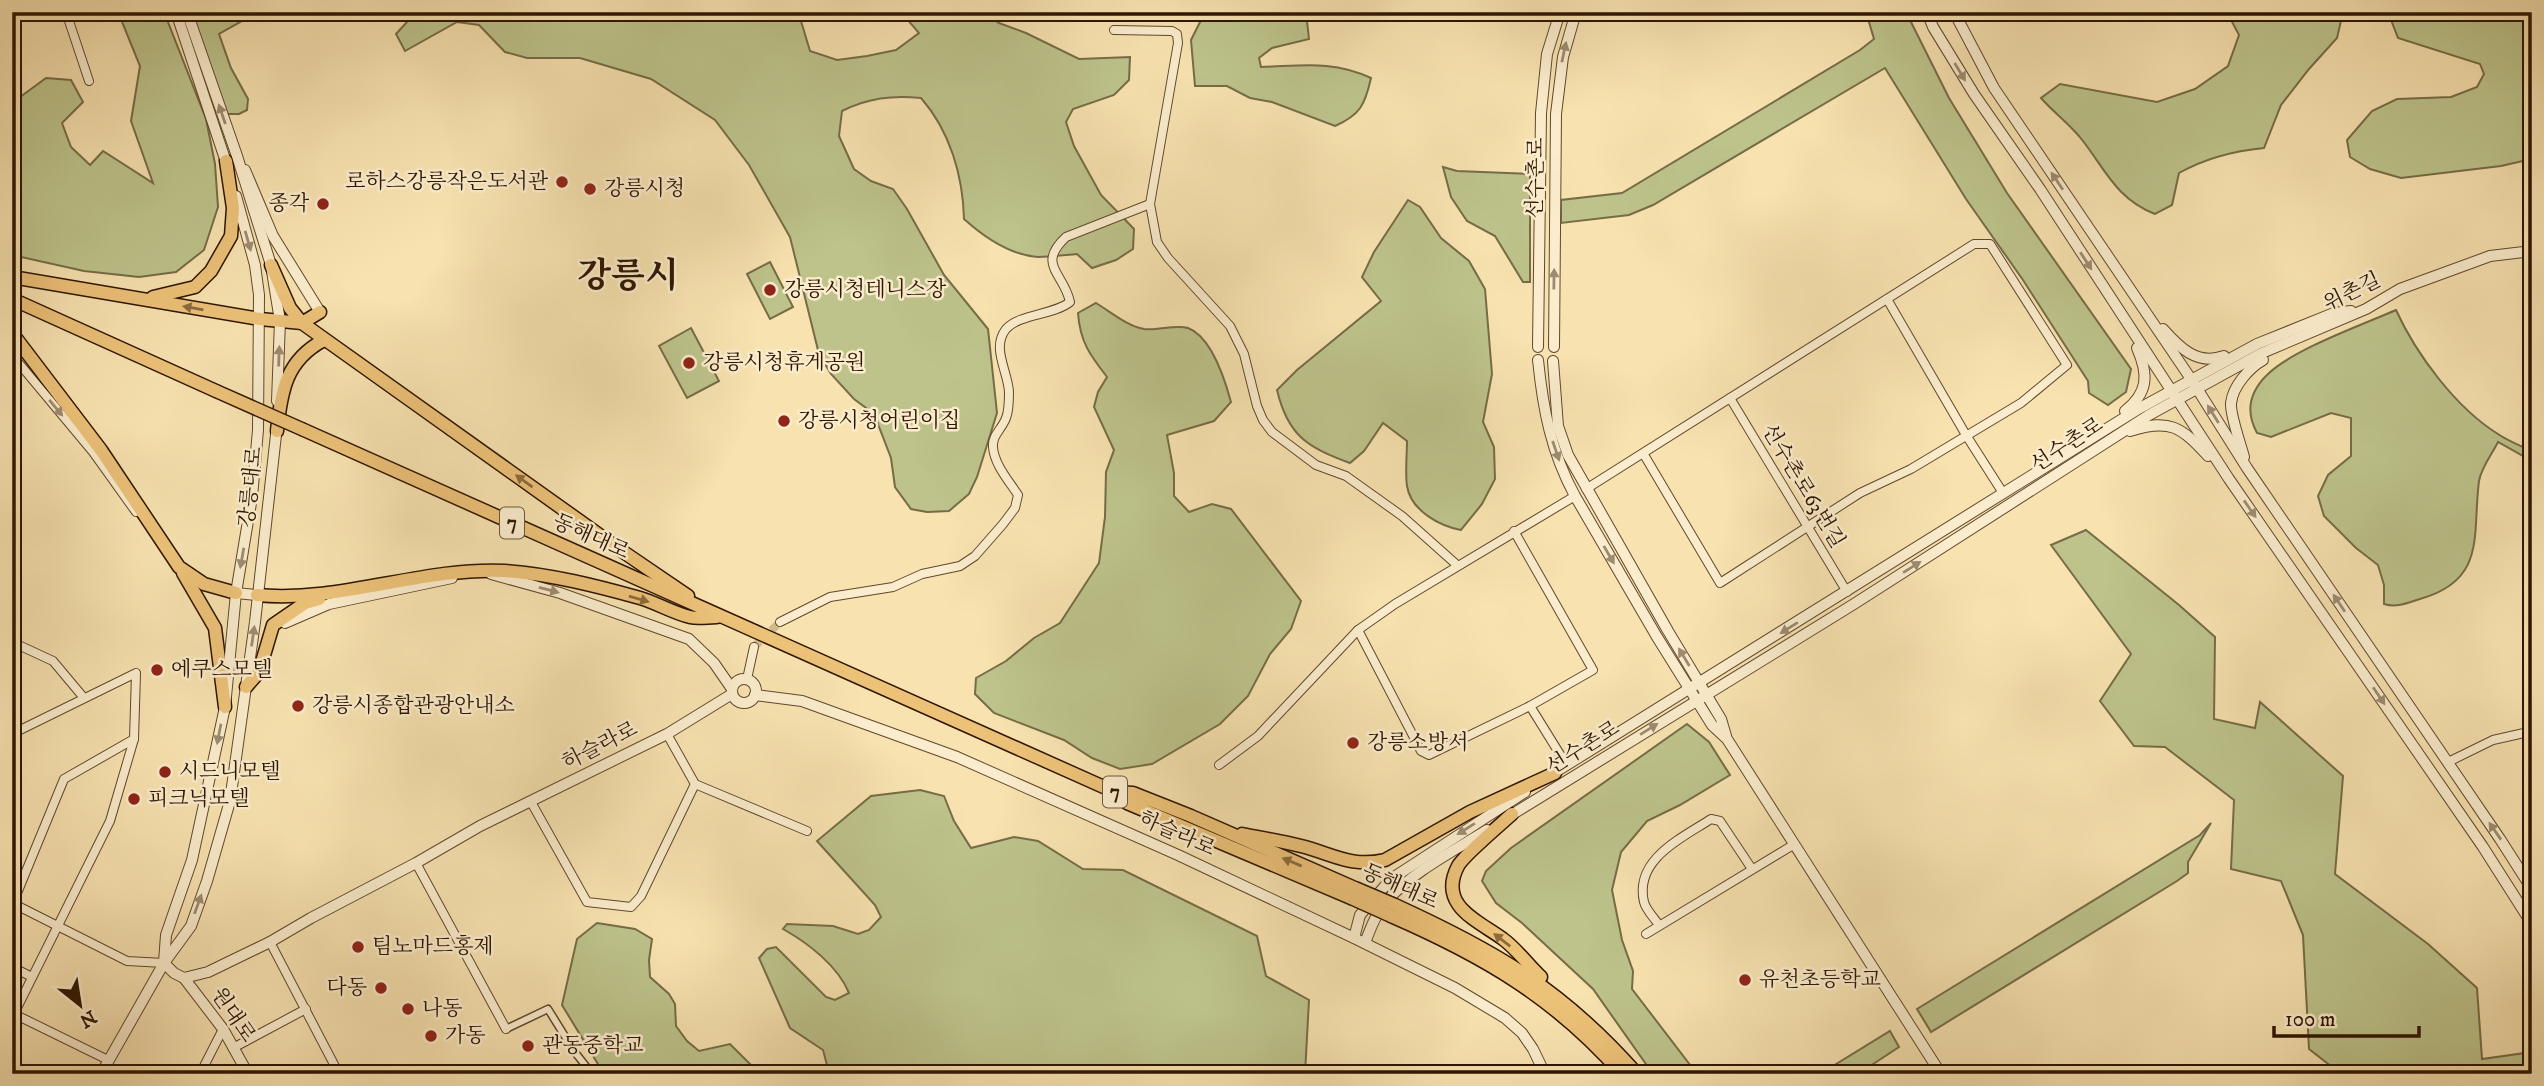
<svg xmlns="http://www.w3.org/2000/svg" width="2544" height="1086" font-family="'IM FELL DW Pica','Noto Serif KR',serif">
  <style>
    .green { fill: #bdc38b; stroke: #766c46; stroke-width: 2 }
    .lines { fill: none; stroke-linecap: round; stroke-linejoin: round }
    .minor-tunnel { stroke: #cfb98d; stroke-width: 8; stroke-dasharray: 8 4; stroke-linecap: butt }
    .pedestrian-casing { stroke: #60482c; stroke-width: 9 }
    .minor-casing { stroke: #60482c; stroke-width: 10 }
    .tertiary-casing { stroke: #60482c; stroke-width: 12 }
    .primary-casing { stroke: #2e1500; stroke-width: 15 }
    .trunk-casing { stroke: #2e1500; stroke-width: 15 }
    .pedestrian { stroke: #faeccc; stroke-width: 6 }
    .minor { stroke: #faeccc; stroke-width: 8 }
    .tertiary { stroke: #faeccc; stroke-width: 10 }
    .primary { stroke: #ecc178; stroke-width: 12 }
    .trunk { stroke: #ecc178; stroke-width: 12 }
    .primary-bridge-casing { stroke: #2e1500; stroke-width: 15; stroke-linecap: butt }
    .primary-bridge { stroke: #ecc178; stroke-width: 12 }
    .oneway { fill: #9e8b70 }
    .oneway2 { fill: #8d6b3c }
    .poi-dot { fill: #8f2418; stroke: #faeccc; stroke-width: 2.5 }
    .labels { text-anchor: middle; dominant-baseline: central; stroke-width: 5; stroke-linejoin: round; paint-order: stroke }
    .shield { fill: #faeccc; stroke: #6b563d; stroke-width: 2 }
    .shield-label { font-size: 19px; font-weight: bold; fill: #2e1500 }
    .street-label { font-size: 21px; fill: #2e1500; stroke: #faeccc }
    .poi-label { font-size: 21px; fill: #2e1500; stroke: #faeccc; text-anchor: start }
    .town-label { font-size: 35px; font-weight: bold; fill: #2e1500; stroke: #faeccc }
  </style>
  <rect width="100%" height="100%" fill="#f7e2b0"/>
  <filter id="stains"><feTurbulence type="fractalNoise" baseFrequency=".00286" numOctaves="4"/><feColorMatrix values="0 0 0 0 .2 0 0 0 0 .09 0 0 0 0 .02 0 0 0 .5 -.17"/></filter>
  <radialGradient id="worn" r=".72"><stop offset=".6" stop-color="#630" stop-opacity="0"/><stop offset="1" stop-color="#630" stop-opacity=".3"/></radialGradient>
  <!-- green -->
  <g class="green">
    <polygon points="118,12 164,12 206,119 215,164 218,207 204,250 176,272 139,277 84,271 12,255 12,103 46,78 71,80 83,102 62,123 71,147 90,165 103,151 153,183 131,121 140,66"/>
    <polygon points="184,12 258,12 219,34 231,68 248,99 247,110 239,114 223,114 191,43"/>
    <path d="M416 12H803L801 21 810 51 837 60 867 56 896 50 919 33 901 12H981L999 23 1026 33 1079 59 1130 57 1129 80 1114 95 1073 109 1066 122 1074 146 1101 195 1134 229 1133 249 1116 260 1092 268 1077 254C1065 255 1051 257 1038 257 1010 255 984 237 964 219 963 176 950 131 921 98 892 95 868 98 842 111L839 136 854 169 871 181 893 189 907 209 944 275 988 329 997 413 977 477 969 494 949 511 927 512 911 509 895 487 891 458 874 414 854 399 831 374 819 354 790 237 749 165 715 120 651 79 580 58H527L505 52 479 25 457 22 405 51 396 34Z"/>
    <path d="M1205 12H1306L1309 39 1272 48 1259 58 1261 67C1302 66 1332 60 1371 78 1365 105 1360 115 1335 126L1272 102 1250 98 1227 86H1195L1191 40Z"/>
    <polygon points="1866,12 1906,12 1949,98 2007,193 2131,369 2126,392 2108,405 2089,393 2088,381 2023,280 1966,199 1885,68 1653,205 1629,215 1561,223 1561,200 1622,193 1860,50 1874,39"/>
    <path d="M2218 12H2343L2337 38 2309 69 2281 105 2264 148C2233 151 2206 158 2179 173L2172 205 2155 214C2117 199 2106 171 2083 141 2071 125 2054 113 2041 98L2060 84 2157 102 2195 89 2228 66 2239 35 2229 16Z"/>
    <polygon points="2388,12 2532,12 2532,159 2501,166 2401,178 2370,169 2350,157 2347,140 2372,111 2397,99 2451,97 2477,87 2484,74 2480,64 2398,38"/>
    <polygon points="1443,167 1457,171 1530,174 1530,282 1523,282 1495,236 1467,221 1451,197"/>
    <path d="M1408 200 1420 207 1441 238 1469 261 1485 289 1492 374 1483 422 1494 447 1495 479 1482 504 1461 530C1440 526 1411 511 1407 486 1405 472 1407 455 1407 441L1383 423 1364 451 1350 463C1307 447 1288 436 1277 390L1297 370 1381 301 1362 277 1374 252Z"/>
    <polygon points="770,262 793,307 770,319 747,274"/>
    <path d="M1096 303C1111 312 1127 326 1144 329 1158 331 1175 324 1188 328 1212 337 1225 380 1231 402L1214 421 1167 435 1174 473V496L1189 512 1212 504 1231 509 1301 601 1291 629 1270 654 1248 696 1220 724 1152 764 1120 769 1092 758 1064 740 994 713 975 694 976 678 1006 661 1034 638 1060 623 1099 563 1105 517 1106 472 1114 450 1094 407 1098 392 1107 377C1090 355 1080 342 1078 313Z"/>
    <path d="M2396 310C2416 354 2456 408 2498 434 2508 441 2521 446 2532 451V461L2498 442C2492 454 2481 468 2479 481 2472 535 2487 580 2420 599 2407 603 2397 608 2384 604V585L2378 565 2356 548 2324 516 2318 496 2328 475 2351 456V418L2331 413 2271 437 2257 433C2245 411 2250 391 2268 374 2294 349 2362 325 2396 310Z"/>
    <polygon points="691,328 719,381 687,398 659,346"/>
    <polygon points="2086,530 2179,605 2215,637 2214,719 2255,728 2260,702 2343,776 2335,874 2428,944 2477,988 2482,1059 2532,1052 2532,1074 2341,1074 2309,1049 2303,935 2281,881 2231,869 2234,800 2165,747 2134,746 2100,701 2131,654 2051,545"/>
    <polygon points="1687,724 1709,742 1730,775 1680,805 1647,821 1621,852 1612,890 1622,940 1633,971 1632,989 1697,1074 1653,1074 1593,989 1522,923 1496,903 1482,881 1486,871 1511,848"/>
    <path d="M920 790 944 796 954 821 971 848 1014 837 1038 841 1083 869 1123 870 1257 936 1266 976 1309 1000 1305 1074H824L827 1065 823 1050 790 1028 759 958 767 949 776 947 826 997 835 1000 849 993C838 966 808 943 783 929L787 924 833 926 858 934 869 930 881 917 875 905 817 841 871 796Z"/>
    <polygon points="2211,823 2188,862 2188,873 2177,881 1931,1032 1917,1009 2200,835"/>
    <polygon points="597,923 635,929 652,939 649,960 650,977 669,994 675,1004 676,1026 687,1041 699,1051 730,1044 760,1074 604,1074 562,1005 577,939"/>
    <polygon points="1890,1031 1899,1047 1858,1074 1820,1074"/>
  </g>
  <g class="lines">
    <!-- minor-tunnel -->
    <polyline class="minor-tunnel" points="754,647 780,622"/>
    <defs>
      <polyline id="pedestrian" points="506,1029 548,1009 574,1051 592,1074"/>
      <g id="minor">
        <polyline points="66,12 89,81"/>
        <polyline points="1114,30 1172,31 1177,34 1178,43 1150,204 1157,242 1168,258 1230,326 1244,354 1257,406 1263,420 1272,432 1316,465 1346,476 1402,516 1457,565"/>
        <polyline points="1887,299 1966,435 2003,493"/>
        <polyline points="12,355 93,452 136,512"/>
        <polyline points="1730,398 1847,592"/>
        <polyline points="1586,489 1974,244 1990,244 2067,365 2021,403 1911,469 1860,493 1720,583 1643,453"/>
        <path d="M780 622 830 597 893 587 922 574 960 566 975 556 1003 524 1015 508 1018 495C1009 481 994 464 993 447 992 435 1002 429 1006 418 1009 411 1009 400 1009 392 1008 371 991 348 1006 329 1019 314 1054 315 1070 302 1064 273 1036 265 1066 237L1150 204"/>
        <polyline points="1358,630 1421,751 1429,755 1530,706 1593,670 1514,531"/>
        <polyline points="12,642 53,661 84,698"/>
        <polyline points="747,679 754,647"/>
        <polyline points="1530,706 1566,764"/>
        <polyline points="667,734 695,784 807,831"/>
        <polyline points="12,745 18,731 136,673 134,739 110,821 12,1018"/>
        <polyline points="2448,762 2493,740 2524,733 2532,725"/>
        <polyline points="1219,765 1258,736 1358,630 1395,604 1575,496"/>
        <polyline points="531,802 587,902 631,907 641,896 695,784"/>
        <polyline points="416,863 506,1029"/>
        <polyline points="12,903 127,961 164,963"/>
        <polyline points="13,903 64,779 134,739"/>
        <path d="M1659 925C1655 919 1646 910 1644 902 1634 859 1682 838 1711 819L1720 821 1752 869"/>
        <polyline points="1646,934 1793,845"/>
        <polyline points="270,942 339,1074"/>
        <polyline points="12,967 32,977"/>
        <polyline points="12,1013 108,1060"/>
        <polyline points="233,1048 306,1009"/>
        <polyline points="200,1074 223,1029"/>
      </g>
      <g id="tertiary">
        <polyline points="176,12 228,168"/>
        <polyline points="187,12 237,156 271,265 280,321 277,401"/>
        <polyline points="1927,12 1933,27 1974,94 2040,189 2229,479 2483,847 2532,924"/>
        <polyline points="1954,12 1994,88 2191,379 2247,468 2500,839 2532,889"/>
        <polyline points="245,170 273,236 320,312"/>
        <path d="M2163 329C2179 347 2197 366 2224 356"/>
        <polyline points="1538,347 1541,113 1547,54 1560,12"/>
        <polyline points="1554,347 1556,114 1563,57 1576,12"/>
        <path d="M1538 360C1543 409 1551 452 1575 496L1657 637 1712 725 1727 739 1941 1074"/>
        <polyline points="1553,361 1558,426 1568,455 1668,631 1721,719 1726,736"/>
        <path d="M2125 411C2148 393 2149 375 2137 348"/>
        <path d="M2130 431C2170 418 2181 427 2208 456"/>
        <path d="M2244 457C2241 445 2230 415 2231 403 2233 386 2249 368 2263 360"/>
        <polyline points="491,574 560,593 689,639 714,663 732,689"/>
        <polyline points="236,593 257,595"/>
        <polyline points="285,623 329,604 452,578"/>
        <circle cx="744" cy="691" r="12"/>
        <polyline points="755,695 802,701 957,757 1178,855 1354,938 1455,988 1505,1018 1522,1033 1533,1049 1545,1074"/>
        <polyline points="1549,776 2140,408 2257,344 2334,313 2351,311"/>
        <polyline points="1508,817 1854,604 2149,415 2262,353 2366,309 2400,289 2490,256 2532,251"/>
        <polyline points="1354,938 1360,915 1391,879 1525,792"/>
        <path d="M1365 943C1371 927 1376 913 1388 900 1409 874 1457 849 1487 830"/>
        <polyline points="164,962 166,935 192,860 225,707 236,593 252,497 258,430 259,295 255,265 236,196"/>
        <polyline points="164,963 174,973 184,978 208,972 270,942 311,918 416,863 480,826 667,734 732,694"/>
        <polyline points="184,978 223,1029 248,1074"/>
        <polyline points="101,1074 164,963 191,926 207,881 230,801 255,622 277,426"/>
      </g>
      <g id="primary">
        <polyline points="271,265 290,308 302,323 320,312"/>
        <polyline points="12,277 260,319 302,323 619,549 688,596"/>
        <polyline points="153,297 195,287 211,271 231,236 233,208 226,161"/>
        <polyline points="12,299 216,391"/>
        <polyline points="12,333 101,450 179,567 204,584 236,593"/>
        <polyline points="304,430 1115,792"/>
        <path d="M277 431C281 391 286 360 324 340"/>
        <polyline points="183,573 215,628 225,707"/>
        <path d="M257 595C341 603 421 567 505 571 550 574 597 586 640 598 657 603 673 613 690 617 698 619 708 617 717 617"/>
        <polyline points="246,687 259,672 273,625 305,603 319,599"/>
        <path d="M1512 814C1501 824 1463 856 1458 866 1437 906 1479 921 1503 939 1517 949 1528 965 1541 977"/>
        <path d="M1242 834C1261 838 1282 841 1301 846 1333 854 1351 868 1385 860L1470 812 1555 773"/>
        <polyline points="1351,898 1127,803 1115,792 1133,793 1191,816 1355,888"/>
        <path d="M1395 905C1496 951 1563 990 1637 1074"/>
        <path d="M1391 916C1483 956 1554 997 1622 1074"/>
      </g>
      <polyline id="trunk" points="176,12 176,13"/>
    </defs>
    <!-- pedestrian casing -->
    <use href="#pedestrian" class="pedestrian-casing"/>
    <!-- minor casing -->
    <use href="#minor" class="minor-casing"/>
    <!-- tertiary casing -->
    <use href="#tertiary" class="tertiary-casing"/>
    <!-- primary casing -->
    <use href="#primary" class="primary-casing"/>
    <!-- trunk casing -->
    <use href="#trunk" class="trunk-casing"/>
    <!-- pedestrian -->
    <use href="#pedestrian" class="pedestrian"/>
    <!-- minor -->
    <use href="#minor" class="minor"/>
    <!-- tertiary -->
    <use href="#tertiary" class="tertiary"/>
    <!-- primary -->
    <use href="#primary" class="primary"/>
    <!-- trunk -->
    <use href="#trunk" class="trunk"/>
    <defs>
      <g id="primary-bridge">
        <polyline points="216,391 304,430"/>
        <polyline points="1355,888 1395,905"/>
        <polyline points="1351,898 1391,916"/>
      </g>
    </defs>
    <!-- primary-bridge casing -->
    <use href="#primary-bridge" class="primary-bridge-casing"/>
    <!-- primary-bridge -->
    <use href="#primary-bridge" class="primary-bridge"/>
  </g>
  <!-- one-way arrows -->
  <defs><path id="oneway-solid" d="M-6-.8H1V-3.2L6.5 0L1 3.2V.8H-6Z" transform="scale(1.75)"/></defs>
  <g class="oneway">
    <use href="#oneway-solid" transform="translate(1564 52) rotate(-78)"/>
    <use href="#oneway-solid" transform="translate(1960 72) rotate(59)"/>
    <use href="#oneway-solid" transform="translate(222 114) rotate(-109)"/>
    <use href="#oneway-solid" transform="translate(2057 181) rotate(-124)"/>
    <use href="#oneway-solid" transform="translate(248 241) rotate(74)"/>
    <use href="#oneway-solid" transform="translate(2086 261) rotate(57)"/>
    <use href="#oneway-solid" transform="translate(1554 279) rotate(-89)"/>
    <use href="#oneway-solid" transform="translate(279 356) rotate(-88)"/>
    <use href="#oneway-solid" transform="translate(56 408) rotate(50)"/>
    <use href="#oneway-solid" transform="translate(2213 414) rotate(-122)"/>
    <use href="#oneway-solid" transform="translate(1556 451) rotate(71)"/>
    <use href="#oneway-solid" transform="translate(2250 509) rotate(55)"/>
    <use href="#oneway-solid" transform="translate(1609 555) rotate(60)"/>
    <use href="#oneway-solid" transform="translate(242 558) rotate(100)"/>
    <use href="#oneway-solid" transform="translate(1912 567) rotate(-32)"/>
    <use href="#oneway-solid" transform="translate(549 590) rotate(15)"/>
    <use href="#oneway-solid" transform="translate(2339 603) rotate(-124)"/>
    <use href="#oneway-solid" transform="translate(1789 628) rotate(148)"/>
    <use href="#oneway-solid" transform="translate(253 636) rotate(-82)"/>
    <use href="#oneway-solid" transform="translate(1684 657) rotate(-121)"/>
    <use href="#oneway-solid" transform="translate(2379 696) rotate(56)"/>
    <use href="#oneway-solid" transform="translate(1649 729) rotate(-32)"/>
    <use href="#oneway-solid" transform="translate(219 734) rotate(101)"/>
    <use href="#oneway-solid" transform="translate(1466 829) rotate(148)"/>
    <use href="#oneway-solid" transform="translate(2495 831) rotate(-125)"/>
    <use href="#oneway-solid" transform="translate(198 904) rotate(-70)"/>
  </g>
  <g class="oneway2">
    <use href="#oneway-solid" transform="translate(193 308) rotate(-170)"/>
    <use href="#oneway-solid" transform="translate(524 481) rotate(-144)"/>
    <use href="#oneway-solid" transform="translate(639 599) rotate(16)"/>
    <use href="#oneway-solid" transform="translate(1292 862) rotate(-157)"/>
    <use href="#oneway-solid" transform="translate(1502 940) rotate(-142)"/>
  </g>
  <!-- markers -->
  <g class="poi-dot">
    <circle cx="562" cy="182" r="7"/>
    <circle cx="590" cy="189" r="7"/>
    <circle cx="323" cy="204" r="7"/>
    <circle cx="770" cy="290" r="7"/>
    <circle cx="689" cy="363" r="7"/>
    <circle cx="784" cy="421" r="7"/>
    <circle cx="157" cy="670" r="7"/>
    <circle cx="298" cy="706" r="7"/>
    <circle cx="1353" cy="743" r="7"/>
    <circle cx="165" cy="772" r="7"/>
    <circle cx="134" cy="799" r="7"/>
    <circle cx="358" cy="947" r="7"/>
    <circle cx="1745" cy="980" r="7"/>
    <circle cx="381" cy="988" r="7"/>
    <circle cx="408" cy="1009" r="7"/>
    <circle cx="431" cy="1036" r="7"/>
    <circle cx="528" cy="1046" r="7"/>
  </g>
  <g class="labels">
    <!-- shield labels -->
    <g class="shield">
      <rect x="500" y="507.5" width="24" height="31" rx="5"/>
      <rect x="1103" y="776.5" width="24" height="31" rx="5"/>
    </g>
    <g class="shield-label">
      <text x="512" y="523">7</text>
      <text x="1115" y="792">7</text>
    </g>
    <!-- street labels -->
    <g class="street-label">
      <text transform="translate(1536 178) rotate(-89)">선수촌로</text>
      <text transform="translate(2352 292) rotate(-26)">위촌길</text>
      <text transform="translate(2067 445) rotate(-33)">선수촌로</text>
      <text transform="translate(1803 486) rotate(59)">선수촌로63번길</text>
      <text transform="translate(251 487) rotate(-84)">강릉대로</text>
      <text transform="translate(591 537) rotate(24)">동해대로</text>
      <text transform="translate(600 746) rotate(-27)">하슬라로</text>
      <text transform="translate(1583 748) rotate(-32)">선수촌로</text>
      <text transform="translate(1177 834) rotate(24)">하슬라로</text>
      <text transform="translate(1400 887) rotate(24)">동해대로</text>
      <text transform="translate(233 1015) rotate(56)">원대로</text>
    </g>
    <!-- poi labels -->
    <g class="poi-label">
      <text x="548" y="182" text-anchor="end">로하스강릉작은도서관</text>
      <text x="604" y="189">강릉시청</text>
      <text x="309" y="204" text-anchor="end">종각</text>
      <text x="784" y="290">강릉시청테니스장</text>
      <text x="703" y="363">강릉시청휴게공원</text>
      <text x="798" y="421">강릉시청어린이집</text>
      <text x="171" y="670">에쿠스모텔</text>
      <text x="312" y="706">강릉시종합관광안내소</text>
      <text x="1367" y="743">강릉소방서</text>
      <text x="179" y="772">시드니모텔</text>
      <text x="148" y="799">피크닉모텔</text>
      <text x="372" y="947">팀노마드홍제</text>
      <text x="1759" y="980">유천초등학교</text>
      <text x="367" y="988" text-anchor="end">다동</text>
      <text x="422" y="1009">나동</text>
      <text x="445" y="1036">가동</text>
      <text x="542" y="1046">관동중학교</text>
    </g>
    <!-- town labels -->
    <g class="town-label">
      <text x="628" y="277">강릉시</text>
    </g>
  </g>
  <!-- margin -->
  <rect width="2544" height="1086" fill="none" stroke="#f7e2b0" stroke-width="42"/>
  <rect x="14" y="14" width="2516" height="1058" fill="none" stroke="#2e1500" stroke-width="3.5"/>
  <rect x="21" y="21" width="2502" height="1044" fill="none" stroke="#2e1500" stroke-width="2"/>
  <!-- north arrow -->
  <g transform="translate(80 1005) rotate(150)" stroke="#faeccc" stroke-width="5" paint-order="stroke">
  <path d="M0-5L12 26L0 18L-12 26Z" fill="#2e1500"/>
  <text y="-10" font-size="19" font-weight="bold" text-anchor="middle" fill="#2e1500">N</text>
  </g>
  <!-- scale -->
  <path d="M2274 1026v10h145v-10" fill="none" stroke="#2e1500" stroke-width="3.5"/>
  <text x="2285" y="1026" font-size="21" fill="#2e1500" stroke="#faeccc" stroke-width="5" paint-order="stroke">100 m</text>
  <rect width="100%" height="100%" filter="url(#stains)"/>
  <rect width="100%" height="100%" fill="url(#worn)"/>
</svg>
